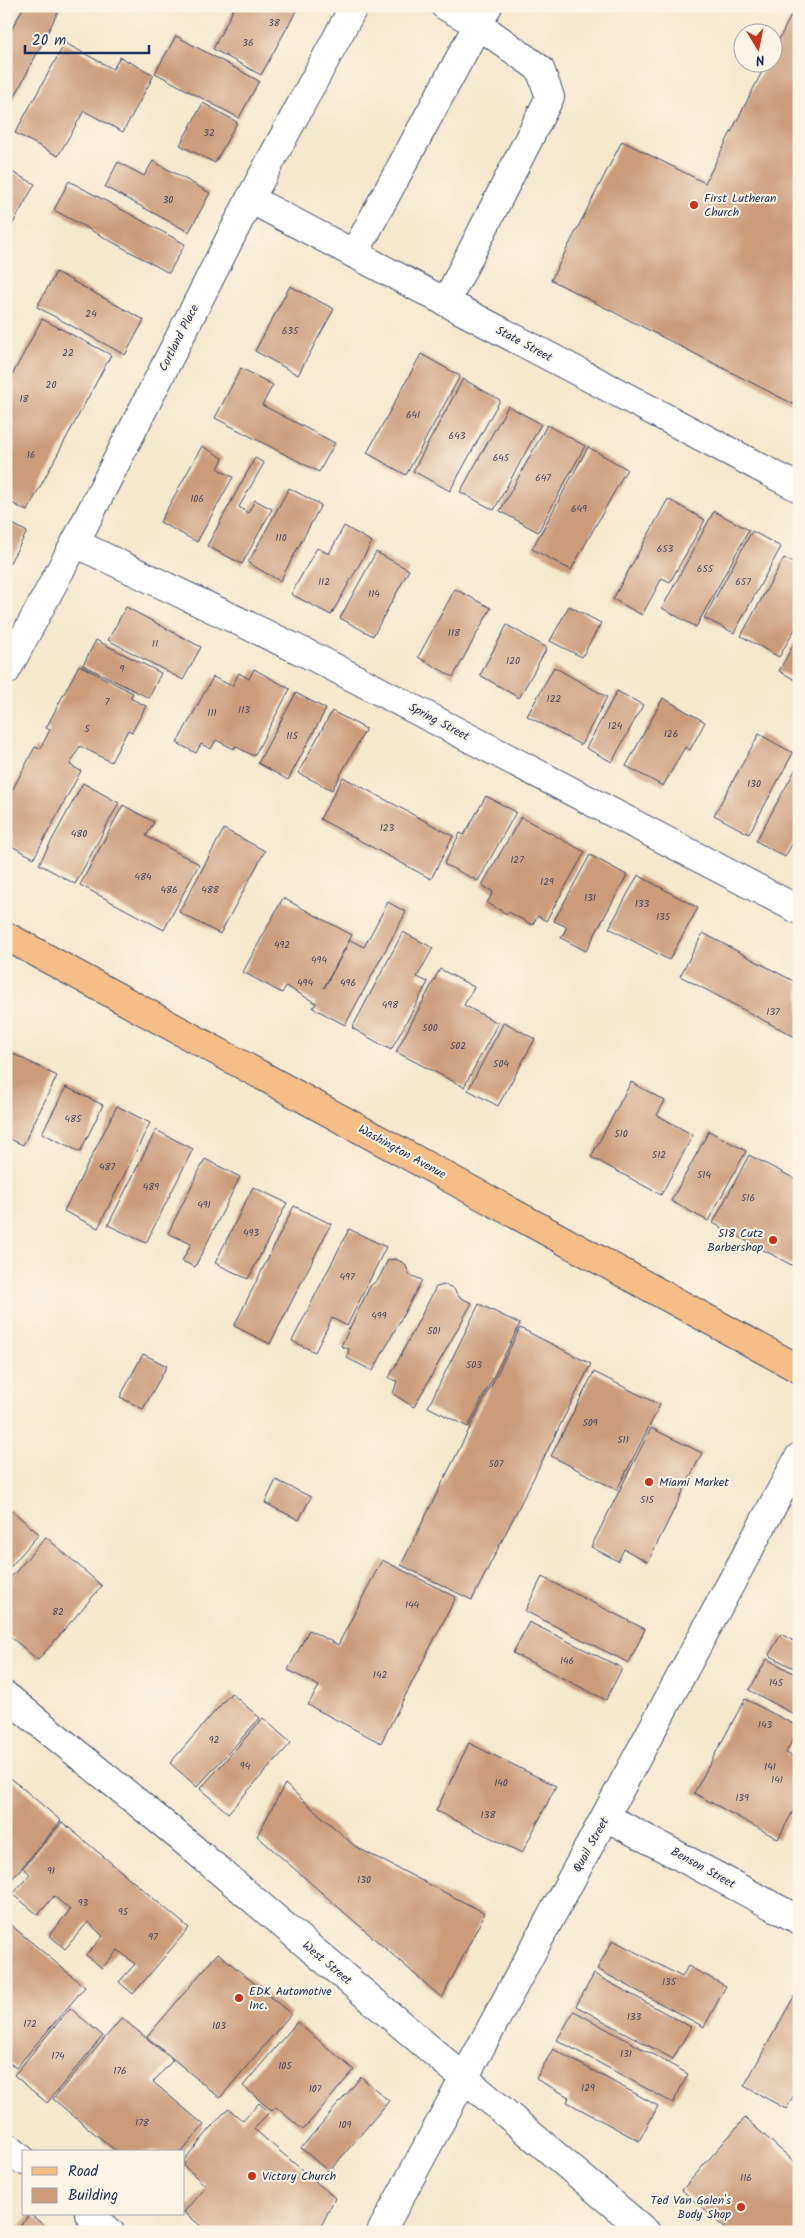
<svg xmlns="http://www.w3.org/2000/svg" width="805" height="2238" font-family="Kalam,sans-serif">
  <style>
    .building { fill: #cb9b7a }
    .lines { fill: none; stroke-linecap: round; stroke-linejoin: round }
    .minor-casing { stroke: #3c4b6f; stroke-width: 30 }
    .major-casing { stroke: #3c4b6f; stroke-width: 30 }
    .minor { stroke: #fff; stroke-width: 28 }
    .major { stroke: #f6be87; stroke-width: 28 }
    .poi-dot { fill: #c8321e; stroke: #fcf5e5; stroke-width: 2 }
    .labels { text-anchor: middle; dominant-baseline: central; stroke-width: 4; stroke-linejoin: round; paint-order: stroke }
    .number-label { font-size: 10px; fill: #474a65 }
    .poi-label { font-size: 12px; fill: #1b2f5e; stroke: #fcf5e5; text-anchor: start }
    .street-label { font-size: 12px; fill: #1b2f5e; stroke: #fcf5e5 }
  </style>
  <rect width="100%" height="100%" fill="#fcf5e5"/>
  <filter id="ink" filterUnits="userSpaceOnUse"><feTurbulence type="fractalNoise" baseFrequency=".02" numOctaves="2"/><feDisplacementMap in="SourceGraphic" scale="10" xChannelSelector="R" yChannelSelector="G"/><feConvolveMatrix kernelMatrix="1 2 1 2 8 2 1 2 1" color-interpolation-filters="sRGB"/></filter>
  <filter id="wash" filterUnits="userSpaceOnUse"><feTurbulence type="fractalNoise" baseFrequency=".0096" numOctaves="4" result="noise"/><feDisplacementMap in="SourceGraphic" scale="20" xChannelSelector="R" yChannelSelector="G"/><feGaussianBlur stdDeviation="1.12" result="paint"/><feColorMatrix in="noise" values="0 0 0 0 0 0 0 0 0 0 0 0 0 0 0 0 0 1.4 0 .05"/><feComposite in="paint" operator="in"/></filter>
  <g filter="url(#wash)">
    <rect width="100%" height="100%" fill="#f4e8cd"/>
    <g id="blocks">
      <!-- building -->
      <g class="building">
        <polygon points="24,6 61,6 6,114 6,40"/>
        <polygon points="235,6 299,6 261,75 213,49"/>
        <polygon points="795,8 799,10 799,227 796,233 799,234 799,407 551,280 622,141 705,183 767,62 772,62 772,53"/>
        <polygon points="176,36 259,81 239,118 155,73"/>
        <polygon points="65,43 113,69 120,57 154,75 123,132 84,111 58,156 15,133"/>
        <polygon points="203,103 237,122 215,163 180,145"/>
        <polygon points="153,161 210,193 189,232 105,187 118,162 144,176"/>
        <polygon points="6,169 35,184 6,236"/>
        <polygon points="69,181 185,244 169,273 54,210"/>
        <polygon points="56,272 144,320 125,355 37,307"/>
        <polygon points="290,286 334,309 298,375 255,351"/>
        <polygon points="42,319 111,355 27,511 6,500 6,380 9,381"/>
        <polygon points="421,354 460,376 406,475 367,453"/>
        <polygon points="241,368 273,385 262,405 335,443 319,472 215,418"/>
        <polygon points="463,379 500,400 450,491 413,471"/>
        <polygon points="508,406 541,424 494,510 460,492"/>
        <polygon points="547,425 585,446 538,532 500,511"/>
        <polygon points="202,446 223,458 218,469 233,477 197,542 160,522"/>
        <polygon points="588,447 627,469 571,570 532,549"/>
        <polygon points="255,458 264,463 239,507 248,513 255,500 272,509 242,564 207,546"/>
        <polygon points="289,488 321,505 280,581 248,563"/>
        <polygon points="668,499 705,520 670,582 662,578 642,615 613,599"/>
        <polygon points="714,511 749,530 696,627 662,608"/>
        <polygon points="6,520 27,532 9,564 6,563"/>
        <polygon points="344,526 372,542 331,615 291,594 317,548 329,554"/>
        <polygon points="752,531 781,547 734,633 704,618"/>
        <polygon points="376,552 409,570 373,636 340,618"/>
        <polygon points="784,558 799,566 799,622 779,657 741,636"/>
        <polygon points="455,589 491,608 453,677 418,657"/>
        <polygon points="569,606 601,623 582,657 550,641"/>
        <polygon points="126,607 201,647 183,680 108,640"/>
        <polygon points="507,625 547,648 519,698 480,675"/>
        <polygon points="799,634 799,682 779,671"/>
        <polygon points="96,640 161,673 149,698 83,665"/>
        <polygon points="79,665 133,693 130,698 146,706 132,732 128,730 111,762 80,746 70,765 81,771 34,858 6,843 6,802 35,747 40,749 50,730 46,728"/>
        <polygon points="554,667 607,697 581,745 527,716"/>
        <polygon points="254,669 290,689 254,756 235,746 234,749 216,740 211,749 201,744 196,753 177,743 213,677 232,686 239,673 249,679"/>
        <polygon points="617,691 643,705 612,762 586,748"/>
        <polygon points="296,693 326,709 288,780 258,763"/>
        <polygon points="663,698 705,722 690,750 685,747 663,786 626,766"/>
        <polygon points="332,711 366,729 332,790 298,773"/>
        <polygon points="759,734 793,753 749,834 714,815"/>
        <polygon points="799,763 799,832 785,857 756,841"/>
        <polygon points="343,777 453,836 431,879 320,819"/>
        <polygon points="83,783 119,803 75,884 39,864"/>
        <polygon points="486,796 516,812 478,881 444,864 460,833 464,835"/>
        <polygon points="123,805 154,822 146,836 199,864 164,930 80,885"/>
        <polygon points="521,817 585,852 546,921 538,916 532,925 509,912 507,914 487,903 493,892 482,885"/>
        <polygon points="224,829 265,851 220,934 179,912"/>
        <polygon points="590,855 627,875 586,951 561,938 567,927 554,921"/>
        <polygon points="638,875 698,908 669,960 609,928"/>
        <polygon points="283,898 352,935 324,988 350,940 364,947 388,902 406,912 345,1025 313,1008 316,1003 286,986 282,993 243,972"/>
        <polygon points="403,932 433,948 417,977 428,982 391,1050 352,1028"/>
        <polygon points="703,933 799,984 799,1039 680,976"/>
        <polygon points="440,969 474,987 464,1005 498,1023 464,1087 396,1052"/>
        <polygon points="504,1022 535,1039 498,1106 468,1090"/>
        <polygon points="6,1050 57,1076 23,1145 6,1137"/>
        <polygon points="631,1082 665,1101 657,1115 693,1135 661,1195 591,1157"/>
        <polygon points="66,1087 103,1105 80,1152 42,1133"/>
        <polygon points="117,1106 150,1123 98,1228 64,1211"/>
        <polygon points="156,1130 193,1149 146,1243 108,1225"/>
        <polygon points="709,1131 746,1151 708,1221 671,1201"/>
        <polygon points="749,1155 799,1181 799,1269 713,1223"/>
        <polygon points="205,1159 240,1177 195,1267 182,1261 191,1244 168,1233"/>
        <polygon points="253,1187 287,1203 248,1279 215,1263"/>
        <polygon points="294,1206 331,1224 270,1344 234,1326"/>
        <polygon points="349,1229 386,1247 347,1326 332,1318 315,1352 292,1341"/>
        <polygon points="396,1259 405,1264 410,1275 422,1280 373,1371 347,1358 349,1349 341,1346 370,1286 378,1280 388,1260"/>
        <polygon points="445,1285 453,1288 459,1297 472,1303 414,1407 393,1394 397,1381 389,1378 436,1287"/>
        <polygon points="479,1304 520,1324 468,1427 428,1407"/>
        <polygon points="520,1328 591,1364 472,1600 401,1565"/>
        <polygon points="143,1354 167,1366 143,1409 120,1397"/>
        <polygon points="594,1372 660,1405 617,1490 551,1456"/>
        <polygon points="651,1428 702,1453 648,1562 624,1549 618,1561 591,1547"/>
        <polygon points="276,1480 311,1497 299,1520 265,1503"/>
        <polygon points="10,1509 39,1534 6,1572 6,1511"/>
        <polygon points="46,1537 102,1586 38,1660 6,1633 6,1583"/>
        <polygon points="382,1560 456,1597 381,1743 308,1705 319,1686 288,1670 309,1630 338,1645"/>
        <polygon points="542,1577 645,1629 629,1663 525,1611"/>
        <polygon points="529,1622 622,1668 606,1700 513,1653"/>
        <polygon points="781,1634 799,1644 799,1671 769,1655"/>
        <polygon points="767,1659 799,1676 799,1717 749,1690"/>
        <polygon points="231,1693 260,1718 197,1787 170,1763"/>
        <polygon points="745,1699 799,1727 786,1753 799,1759 799,1800 778,1839 694,1793"/>
        <polygon points="263,1718 291,1743 228,1813 200,1789"/>
        <polygon points="469,1743 556,1786 522,1853 436,1811"/>
        <polygon points="6,1774 61,1821 6,1886"/>
        <polygon points="285,1784 356,1847 485,1913 442,1998 257,1836"/>
        <polygon points="62,1822 189,1928 133,1994 119,1982 135,1964 118,1950 102,1968 86,1955 103,1936 88,1922 65,1949 49,1935 70,1910 54,1896 38,1915 13,1894 30,1874 23,1868"/>
        <polygon points="6,1921 85,1987 16,2068 6,2060"/>
        <polygon points="613,1940 682,1977 688,1966 726,1986 704,2027 597,1969"/>
        <polygon points="218,1953 291,2014 220,2098 147,2037"/>
        <polygon points="594,1974 691,2027 673,2059 576,2006"/>
        <polygon points="796,1993 799,1994 799,2086 786,2109 744,2086"/>
        <polygon points="70,2008 103,2036 47,2103 14,2075"/>
        <polygon points="574,2011 688,2074 673,2103 557,2040"/>
        <polygon points="122,2018 173,2060 153,2082 204,2125 182,2152 117,2152 53,2099"/>
        <polygon points="297,2022 354,2070 303,2130 276,2107 272,2111 243,2086"/>
        <polygon points="553,2049 658,2106 639,2141 567,2102 569,2097 536,2079"/>
        <polygon points="361,2077 389,2101 329,2172 301,2148"/>
        <polygon points="259,2103 269,2112 254,2129 335,2198 318,2232 208,2232 184,2212 206,2186 184,2166 184,2160 228,2108 243,2121"/>
        <polygon points="745,2118 799,2166 799,2232 729,2232 682,2190"/>
        <polygon points="30,2214 52,2232 15,2232"/>
      </g>
    </g>
  </g>
  <g filter="url(#ink)">
    <use href="#blocks" fill-opacity="0" stroke="#3c4b6f" stroke-width="1"/>
    <g class="lines">
      <defs>
        <g id="minor">
          <polyline points="445,6 479,25 540,69 550,97 446,302"/>
          <polyline points="250,199 799,488"/>
          <polyline points="354,254 488,6"/>
          <polyline points="75,543 314,657 799,910"/>
          <polyline points="6,671 75,543 250,199 354,6"/>
          <polyline points="6,1696 170,1829 646,2232"/>
          <polyline points="606,1817 799,1920"/>
          <polyline points="6,2146 24,2161"/>
          <polyline points="89,2214 110,2232"/>
          <polyline points="381,2232 799,1457"/>
        </g>
        <polyline id="major" points="6,936 799,1369"/>
      </defs>
      <!-- minor casing -->
      <use href="#minor" class="minor-casing"/>
      <!-- major casing -->
      <use href="#major" class="major-casing"/>
      <!-- minor -->
      <use href="#minor" class="minor"/>
      <!-- major -->
      <use href="#major" class="major"/>
    </g>
  </g>
  <!-- markers -->
  <g class="poi-dot">
    <circle cx="694" cy="205" r="5"/>
    <circle cx="773" cy="1240" r="5"/>
    <circle cx="649" cy="1482" r="5"/>
    <circle cx="239" cy="1998" r="5"/>
    <circle cx="252" cy="2176" r="5"/>
    <circle cx="741" cy="2207" r="5"/>
  </g>
  <g class="labels">
    <!-- number labels -->
    <g class="number-label">
      <text x="274" y="23">38</text>
      <text x="248" y="43">36</text>
      <text x="209" y="133">32</text>
      <text x="168" y="200">30</text>
      <text x="91" y="314">24</text>
      <text x="290" y="331">635</text>
      <text x="68" y="353">22</text>
      <text x="51" y="385">20</text>
      <text x="24" y="399">18</text>
      <text x="413" y="415">641</text>
      <text x="457" y="436">643</text>
      <text x="31" y="455">16</text>
      <text x="501" y="458">645</text>
      <text x="543" y="478">647</text>
      <text x="197" y="499">106</text>
      <text x="579" y="509">649</text>
      <text x="281" y="538">110</text>
      <text x="665" y="549">653</text>
      <text x="705" y="569">655</text>
      <text x="324" y="582">112</text>
      <text x="743" y="582">657</text>
      <text x="374" y="594">114</text>
      <text x="454" y="633">118</text>
      <text x="155" y="644">11</text>
      <text x="513" y="661">120</text>
      <text x="122" y="669">9</text>
      <text x="554" y="699">122</text>
      <text x="107" y="702">7</text>
      <text x="244" y="710">113</text>
      <text x="212" y="713">111</text>
      <text x="615" y="726">124</text>
      <text x="87" y="729">5</text>
      <text x="671" y="734">126</text>
      <text x="292" y="736">115</text>
      <text x="754" y="784">130</text>
      <text x="387" y="828">123</text>
      <text x="79" y="834">480</text>
      <text x="517" y="860">127</text>
      <text x="143" y="877">484</text>
      <text x="547" y="882">129</text>
      <text x="169" y="890">486</text>
      <text x="210" y="890">488</text>
      <text x="590" y="898">131</text>
      <text x="642" y="904">133</text>
      <text x="663" y="917">135</text>
      <text x="282" y="945">492</text>
      <text x="319" y="960">494</text>
      <text x="305" y="983">494</text>
      <text x="348" y="983">496</text>
      <text x="390" y="1005">498</text>
      <text x="773" y="1012">137</text>
      <text x="430" y="1028">500</text>
      <text x="458" y="1046">502</text>
      <text x="501" y="1064">504</text>
      <text x="73" y="1119">485</text>
      <text x="621" y="1134">510</text>
      <text x="659" y="1155">512</text>
      <text x="107" y="1167">487</text>
      <text x="704" y="1175">514</text>
      <text x="151" y="1187">489</text>
      <text x="748" y="1198">516</text>
      <text x="204" y="1205">491</text>
      <text x="251" y="1233">493</text>
      <text x="347" y="1277">497</text>
      <text x="379" y="1316">499</text>
      <text x="434" y="1331">501</text>
      <text x="474" y="1365">503</text>
      <text x="590" y="1423">509</text>
      <text x="623" y="1440">511</text>
      <text x="496" y="1464">507</text>
      <text x="647" y="1500">515</text>
      <text x="412" y="1605">144</text>
      <text x="58" y="1612">82</text>
      <text x="567" y="1661">146</text>
      <text x="380" y="1675">142</text>
      <text x="776" y="1683">145</text>
      <text x="765" y="1725">143</text>
      <text x="214" y="1740">92</text>
      <text x="245" y="1766">94</text>
      <text x="770" y="1767">141</text>
      <text x="777" y="1780">141</text>
      <text x="501" y="1783">140</text>
      <text x="742" y="1798">139</text>
      <text x="488" y="1815">138</text>
      <text x="51" y="1871">91</text>
      <text x="364" y="1880">130</text>
      <text x="83" y="1903">93</text>
      <text x="123" y="1912">95</text>
      <text x="153" y="1937">97</text>
      <text x="669" y="1982">135</text>
      <text x="634" y="2017">133</text>
      <text x="30" y="2024">172</text>
      <text x="219" y="2026">103</text>
      <text x="626" y="2054">131</text>
      <text x="58" y="2056">174</text>
      <text x="285" y="2066">105</text>
      <text x="120" y="2071">176</text>
      <text x="588" y="2088">129</text>
      <text x="315" y="2089">107</text>
      <text x="142" y="2123">178</text>
      <text x="345" y="2125">109</text>
      <text x="746" y="2178">116</text>
    </g>
    <!-- poi labels -->
    <g class="poi-label">
      <text x="704" y="198">First Lutheran<tspan x="704" dy="14">Church</tspan></text>
      <text x="763" y="1233" text-anchor="end">518 Cutz<tspan x="763" dy="14">Barbershop</tspan></text>
      <text x="659" y="1482">Miami Market</text>
      <text x="249" y="1991">EDK Automotive<tspan x="249" dy="14">Inc.</tspan></text>
      <text x="262" y="2176">Victory Church</text>
      <text x="731" y="2200" text-anchor="end">Ted Van Galen's<tspan x="731" dy="14">Body Shop</tspan></text>
    </g>
    <!-- street labels -->
    <g class="street-label">
      <text transform="translate(179 338) rotate(-63)">Cortland Place</text>
      <text transform="translate(524 344) rotate(28)">State Street</text>
      <text transform="translate(439 722) rotate(28)">Spring Street</text>
      <text transform="translate(402 1152) rotate(29)">Washington Avenue</text>
      <text transform="translate(591 1845) rotate(-61)">Quail Street</text>
      <text transform="translate(703 1868) rotate(29)">Benson Street</text>
      <text transform="translate(327 1963) rotate(40)">West Street</text>
    </g>
  </g>
  <!-- margin -->
  <rect width="805" height="2238" fill="none" stroke="#fcf5e5" stroke-width="25"/>
  <!-- legend -->
  <rect x="22" y="2150" width="162" height="65" fill="#fcf5e5" stroke="#a2a6af"/>
  <rect x="32" y="2167" width="25" height="8" fill="#f6be87" stroke="#a2a6af"/>
  <text x="68" y="2176" font-size="15" fill="#1b2f5e">Road</text>
  <rect x="32" y="2188" width="25" height="15" fill="#cb9b7a" stroke="#a2a6af"/>
  <text x="68" y="2200" font-size="15" fill="#1b2f5e">Building</text>
  <!-- north arrow -->
  <g transform="translate(758 48) rotate(170)"><circle r="24" fill="#fcf5e5" stroke="#a2a6af"/>
  <path d="M0-4L9 19L0 12L-9 19Z" fill="#c8321e"/>
  <text y="-8" font-size="14" font-weight="bold" text-anchor="middle" fill="#1b2f5e">N</text>
  </g>
  <!-- scale -->
  <path d="M25 45v8h124v-8" fill="none" stroke="#1b2f5e" stroke-width="2.5"/>
  <text x="32" y="45" font-size="15" fill="#1b2f5e" stroke="#fcf5e5" stroke-width="4" paint-order="stroke">20 m</text>
</svg>
